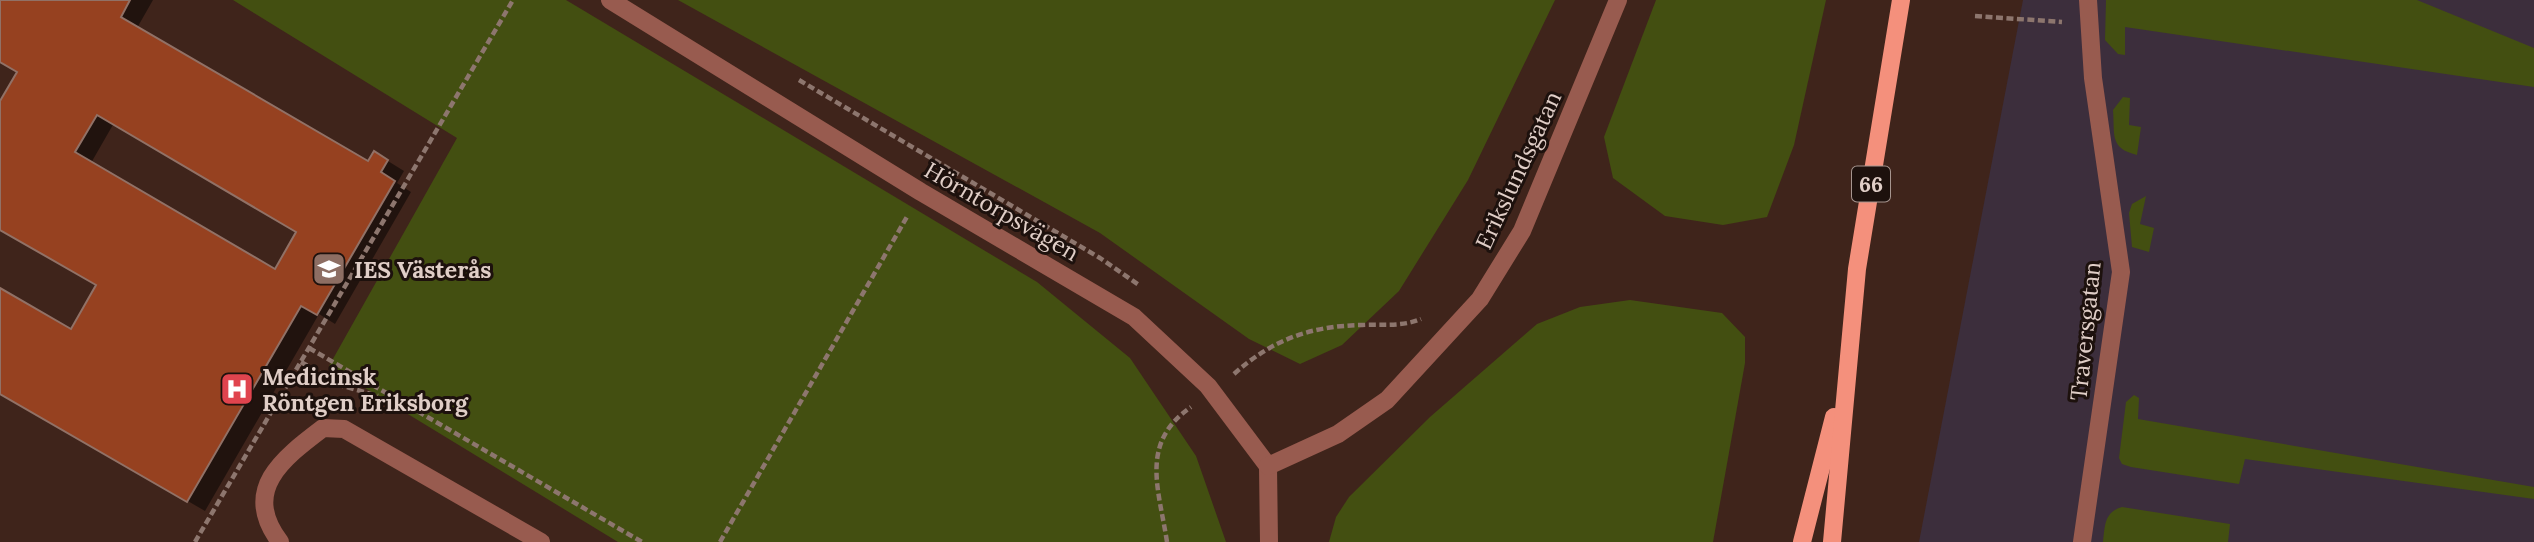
<svg xmlns="http://www.w3.org/2000/svg" width="2534" height="542" font-family="Lora,serif">
  <style>
    .commercial { fill: #3c2e3c }
    .green { fill: #434f11 }
    .shadow { fill: #0007; fill-rule: evenodd }
    .building { fill: #964120; stroke: #917166; stroke-width: 2; fill-rule: evenodd }
    .lines { fill: none; stroke-linecap: round; stroke-linejoin: round }
    .path { stroke: #8d766e; stroke-width: 4.5; stroke-dasharray: 7 3.5; stroke-linecap: butt }
    .minor { stroke: #985b4f; stroke-width: 18 }
    .major { stroke: #f4907c; stroke-width: 18 }
    .labels { text-anchor: middle; dominant-baseline: central; stroke-width: 6; stroke-linejoin: round; paint-order: stroke }
    .shield { fill: #1d110d; stroke: #a6958f; stroke-width: 2 }
    .shield-label { font-size: 21px; font-weight: bold; fill: #e0cec7 }
    .street-label { font-size: 23px; fill: #e0cec7; stroke: #1d110d }
    .poi-label { font-size: 23px; font-weight: bold; fill: #e0cec7; stroke: #1d110d; text-anchor: start }
  </style>
  <rect width="100%" height="100%" fill="#3f241b"/>
  <!-- commercial -->
  <polygon class="commercial" points="2023,0 2534,0 2534,542 1919,542"/>
  <!-- green -->
  <g class="green">
    <polygon points="233,0 566,0 1037,282 1130,358 1196,456 1226,542 618,542 329,366 457,138"/>
    <polygon points="678,0 1555,0 1468,180 1399,291 1342,345 1300,364 1249,339 1100,233"/>
    <polygon points="1656,0 1826,0 1794,145 1767,217 1723,225 1665,216 1613,178 1604,137"/>
    <polygon points="2106,0 2417,0 2534,48 2534,87 2125,27 2125,55 2118,54 2105,40"/>
    <path d="M2123 97 2130 98 2129 125 2141 127 2137 155C2109 148 2115 135 2113 110Z"/>
    <polygon points="2146,196 2140,224 2154,228 2149,252 2132,247 2129,213 2132,204"/>
    <polygon points="1630,300 1722,313 1745,337 1745,363 1713,542 1329,542 1336,517 1349,497 1430,417 1537,324 1580,307"/>
    <polygon points="2134,395 2139,398 2138,419 2534,487 2534,499 2245,459 2239,484 2131,467 2122,464 2119,458 2126,402"/>
    <path d="M2122 507 2230 524 2228 542H2103C2105 526 2104 512 2122 507Z"/>
  </g>
  <!-- shadow -->
  <path class="shadow" d="M0 0H153L137 28 369 163 375 153 404 171 397 183 411 192 335 324 319 314 205 511 0 392V290L71 332 98 285 0 228V105L19 72 0 60ZM114 123 299 231 276 271 91 163Z"/>
  <!-- building -->
  <path class="building" d="M0 0H130L121 17 368 161 374 151 388 160 381 172 395 181 317 315 301 306 187 502 0 394V288L71 329 96 285 0 230V101L17 72 0 62ZM97 115 296 232 275 269 75 152Z"/>
  <g class="lines">
    <!-- path -->
    <g class="path">
      <polyline points="1975,16 2062,22"/>
      <polyline points="799,80 1100,258 1139,285"/>
      <polyline points="309,348 642,542"/>
      <polyline points="301,362 343,386 378,396"/>
      <path d="M1234 374C1273 339 1311 326 1362 325 1383 324 1402 327 1421 319"/>
      <polyline points="195,542 513,0"/>
      <polyline points="720,542 908,215"/>
      <path d="M1167 542C1159 489 1139 443 1191 407"/>
    </g>
    <!-- minor -->
    <g class="minor">
      <polyline points="610,0 921,192 1134,317 1208,386 1268,466 1269,542"/>
      <polyline points="1268,466 1338,434 1387,400 1480,299 1522,231 1618,0"/>
      <path d="M280 542C241 490 282 459 323 428L344 429 541 542"/>
      <polyline points="2082,542 2121,272 2093,78 2088,0"/>
    </g>
    <!-- major -->
    <g class="major">
      <polyline points="1802,542 1834,417"/>
      <polyline points="1832,542 1857,269 1901,0"/>
    </g>
  </g>
  <!-- icons -->
  <defs>
    <symbol id="school-square" viewBox="-11 -11 22 22"><rect x="-9" y="-9" width="18" height="18" rx="4" fill="#8d6e63" stroke="#1d110d"/><path d="M0-5L7-2L0 1L-7-2ZM-4 1L0 2.5L4 1V4Q0 6-4 4Z" fill="#fff"/></symbol>
    <symbol id="hospital-square" viewBox="-11 -11 22 22"><rect x="-9" y="-9" width="18" height="18" rx="4" fill="#e0444e" stroke="#1d110d"/><path d="M-5-5h3v3.5h4V-5h3V5h-3V1.5h-4V5h-3Z" fill="#fff"/></symbol>
  </defs>
  <g fill-rule="evenodd">
    <use href="#school-square" x="310" y="250" width="38" height="38"/>
    <use href="#hospital-square" x="218" y="370" width="38" height="38"/>
  </g>
  <g class="labels">
    <!-- shield labels -->
    <rect class="shield" x="1852" y="166.5" width="38" height="35" rx="5"/>
    <g class="shield-label">
      <text x="1871" y="184">66</text>
    </g>
    <!-- street labels -->
    <g class="street-label">
      <text transform="translate(1518 170) rotate(-65)">Erikslundsgatan</text>
      <text transform="translate(1002 211) rotate(30)">Hörntorpsvägen</text>
      <text transform="translate(2085 331) rotate(-84)">Traversgatan</text>
    </g>
    <!-- poi labels -->
    <g class="poi-label">
      <text x="354" y="269">IES Västerås</text>
      <text x="262" y="376">Medicinsk<tspan x="262" dy="26">Röntgen Eriksborg</tspan></text>
    </g>
  </g>
</svg>
